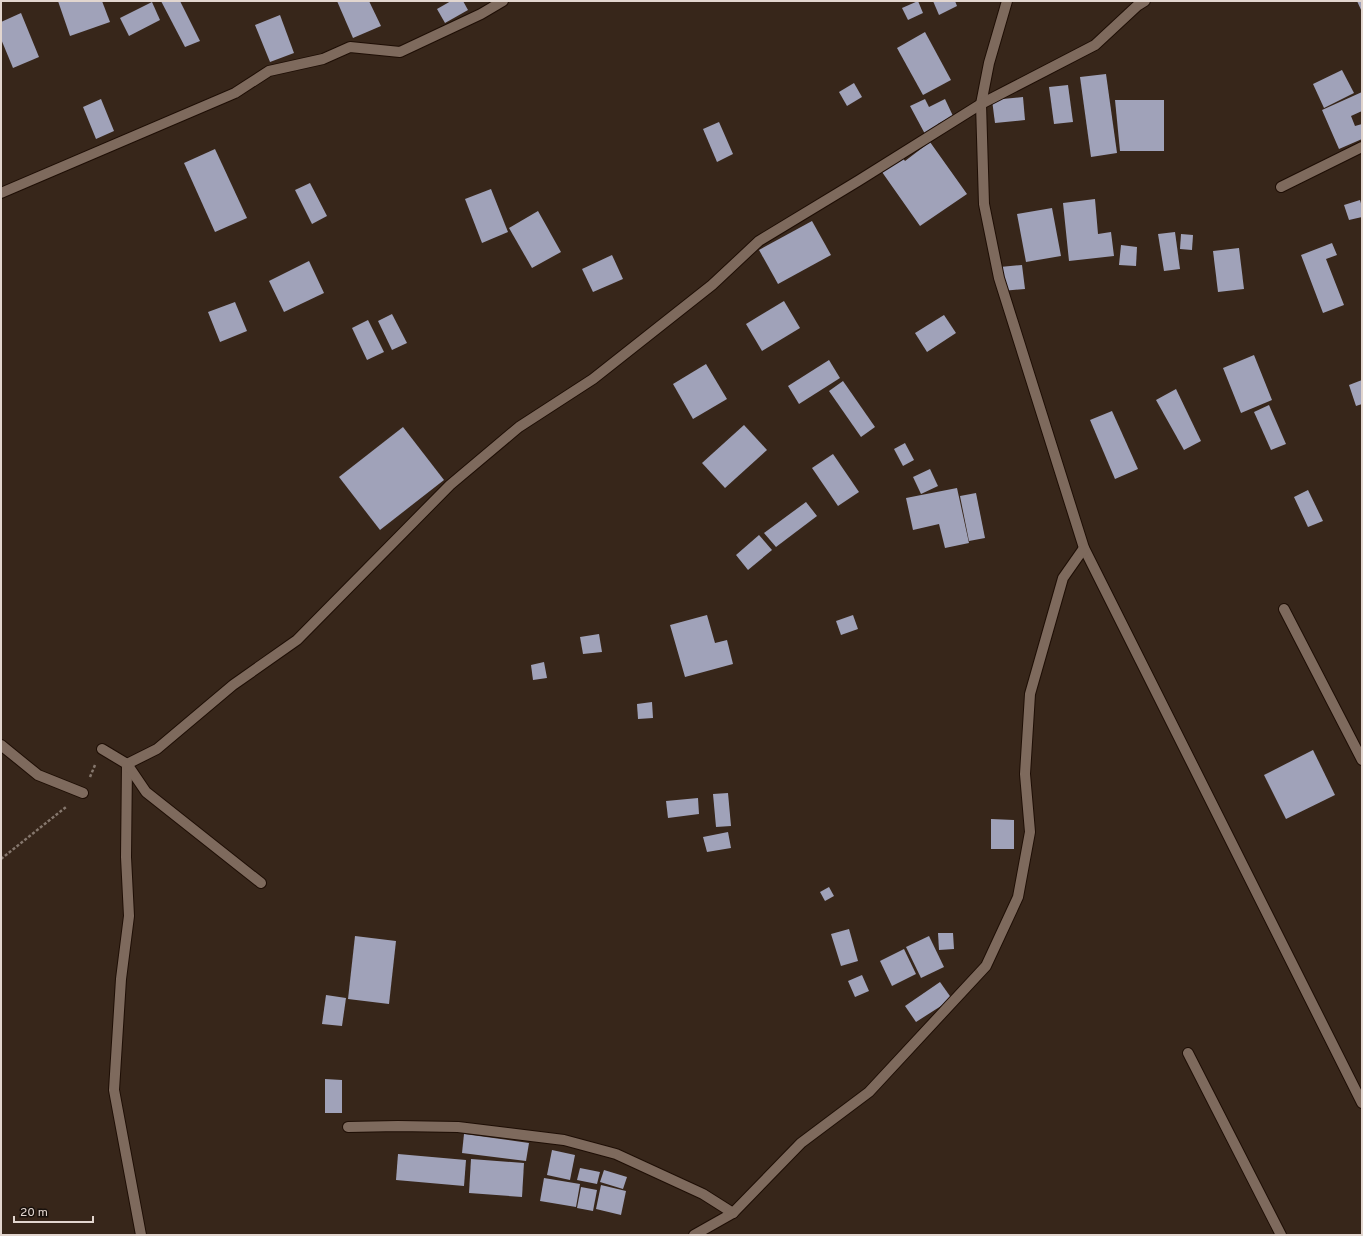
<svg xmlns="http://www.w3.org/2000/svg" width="1363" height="1236" font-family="Overpass,sans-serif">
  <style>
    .building { fill: #a0a2b9 }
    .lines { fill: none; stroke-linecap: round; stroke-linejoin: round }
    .minor-casing { stroke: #1e0e05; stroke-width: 12 }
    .path { stroke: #85776d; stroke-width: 2.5; stroke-dasharray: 3 2; stroke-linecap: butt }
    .minor { stroke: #7e6a5d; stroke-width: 10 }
  </style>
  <rect width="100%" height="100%" fill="#37261a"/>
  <!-- building -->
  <g class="building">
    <polygon points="58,1 102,1 110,22 70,36"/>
    <polygon points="161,1 180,1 200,41 185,47"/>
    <polygon points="337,1 369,1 381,26 353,38"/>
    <polygon points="451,1 463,1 468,10 445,23 437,9"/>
    <polygon points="918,1 923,13 908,20 902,8"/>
    <polygon points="933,1 955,1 957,6 939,15"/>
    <polygon points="1357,1 1362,1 1362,12"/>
    <polygon points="152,2 160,20 129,36 120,18"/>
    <polygon points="21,13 39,57 13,68 1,39 1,22"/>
    <polygon points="280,15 294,53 270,62 255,25"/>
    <polygon points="925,32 951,80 923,95 897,48"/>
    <polygon points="1342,70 1354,93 1324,108 1313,84"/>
    <polygon points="1106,74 1117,153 1091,157 1080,77"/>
    <polygon points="854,83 862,97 847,106 839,92"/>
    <polygon points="1068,85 1073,122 1054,124 1049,87"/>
    <polygon points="1362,92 1362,111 1351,116 1355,126 1362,124 1362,139 1339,149 1322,110"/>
    <polygon points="1023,97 1025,120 995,123 992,100"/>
    <polygon points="101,99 114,131 96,139 83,107"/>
    <polygon points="925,99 929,107 945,99 953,116 938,124 939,127 925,134 910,106"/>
    <polygon points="1115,100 1164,100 1164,151 1120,151"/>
    <polygon points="719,122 733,154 717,162 703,129"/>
    <polygon points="930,142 967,194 920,226 882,172 902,157 905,161"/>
    <polygon points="215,149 247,218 215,232 184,163"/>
    <polygon points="310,183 327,216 312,224 295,190"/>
    <polygon points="491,189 508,232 482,243 465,199"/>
    <polygon points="1095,199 1098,234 1111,232 1114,256 1069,261 1063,203"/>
    <polygon points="1360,200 1362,207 1362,217 1349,220 1344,205"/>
    <polygon points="1052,208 1061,256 1026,262 1017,214"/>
    <polygon points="538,211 561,252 532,268 509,228"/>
    <polygon points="812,221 831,255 778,284 759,250"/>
    <polygon points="1175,232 1180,269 1164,271 1158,234"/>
    <polygon points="1181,234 1193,235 1192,250 1180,249"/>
    <polygon points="1332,243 1337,255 1326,259 1344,305 1323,313 1301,255"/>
    <polygon points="1121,245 1137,247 1136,266 1119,265"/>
    <polygon points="1239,248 1244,289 1218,292 1213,251"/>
    <polygon points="612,255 623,279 593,292 582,269"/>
    <polygon points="309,261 324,293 284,312 269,281"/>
    <polygon points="1022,265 1025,289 1002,291 1000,267"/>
    <polygon points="784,301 800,328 762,351 746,324"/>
    <polygon points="235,302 247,331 220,342 208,312"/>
    <polygon points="392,314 407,343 392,350 378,321"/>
    <polygon points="944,315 956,333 927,352 915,333"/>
    <polygon points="368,320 384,352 367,360 352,328"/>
    <polygon points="1254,355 1272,400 1241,413 1223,368"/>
    <polygon points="829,360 840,378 799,404 788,386"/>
    <polygon points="706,364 727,399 693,419 673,384"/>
    <polygon points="1362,380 1362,404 1356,406 1349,385"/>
    <polygon points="843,381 875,427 861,437 829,391"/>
    <polygon points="1176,389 1201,441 1184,450 1156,400"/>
    <polygon points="1269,405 1286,444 1271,450 1254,412"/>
    <polygon points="1112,411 1138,469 1115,479 1090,420"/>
    <polygon points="744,425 767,450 725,488 702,463"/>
    <polygon points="403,427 444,480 380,530 339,477"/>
    <polygon points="905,443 914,460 903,466 894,449"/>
    <polygon points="833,454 859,492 838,506 812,468"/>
    <polygon points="930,469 938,486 921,494 913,477"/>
    <polygon points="957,488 969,543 945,548 939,524 913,530 906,498"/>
    <polygon points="1308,490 1323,521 1308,527 1294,497"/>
    <polygon points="976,493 985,538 969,541 960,496"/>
    <polygon points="806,502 817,516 776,547 764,533"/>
    <polygon points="759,535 772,550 748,570 736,555"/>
    <polygon points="707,615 715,643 727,640 733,664 685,677 670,625"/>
    <polygon points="853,615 858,629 841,635 836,621"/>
    <polygon points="599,634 602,652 583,654 580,637"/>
    <polygon points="544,662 547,678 533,680 531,665"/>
    <polygon points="652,702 653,718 638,719 637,704"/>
    <polygon points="1313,750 1335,795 1286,819 1264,775"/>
    <polygon points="728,793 731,826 716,827 713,794"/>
    <polygon points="698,798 699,814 668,818 666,801"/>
    <polygon points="991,819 1014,820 1014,849 991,849"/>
    <polygon points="728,832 731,848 707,852 703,837"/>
    <polygon points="829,887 834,896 825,901 820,892"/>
    <polygon points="849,929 858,961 841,966 831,934"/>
    <polygon points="938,933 953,933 954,949 939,950"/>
    <polygon points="355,936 396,941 389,1004 348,999"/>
    <polygon points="929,936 944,967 921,978 906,947"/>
    <polygon points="904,949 916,974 892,986 880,961"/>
    <polygon points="862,975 869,991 855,997 848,981"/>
    <polygon points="940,982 952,999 916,1022 905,1006"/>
    <polygon points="326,995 346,998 342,1026 322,1024"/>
    <polygon points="325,1079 342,1080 342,1113 325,1113"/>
    <polygon points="464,1134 529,1143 526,1161 462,1153"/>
    <polygon points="552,1150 575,1155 570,1180 547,1175"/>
    <polygon points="398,1154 466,1160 464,1186 396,1180"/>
    <polygon points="471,1159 524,1163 522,1197 469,1193"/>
    <polygon points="580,1168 600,1172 597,1184 577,1180"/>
    <polygon points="604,1170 627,1177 623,1189 600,1182"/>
    <polygon points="544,1178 580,1184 576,1207 540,1201"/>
    <polygon points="601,1185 626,1191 621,1215 596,1209"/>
    <polygon points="581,1187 597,1190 593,1211 577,1208"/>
  </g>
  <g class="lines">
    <defs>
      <g id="minor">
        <polyline points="1007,1 989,63 981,104 984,204 999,278 1084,548 1362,1103"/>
        <polyline points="1281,187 1362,147"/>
        <polyline points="1,193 235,93 269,71 323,59 350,47 400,52 481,14 503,1"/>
        <polyline points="1284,609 1362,760"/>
        <polyline points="1,745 38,775 83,793"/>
        <polyline points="102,749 127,764 157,749 233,685 297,640 450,485 519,427 593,379 712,285 759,241 858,181 981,104 1095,45 1137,6 1145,1"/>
        <polyline points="127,764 126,857 129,916 121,979 114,1090 141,1235"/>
        <polyline points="127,764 146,792 261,883"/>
        <polyline points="1188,1053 1281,1235"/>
        <polyline points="348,1127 398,1126 458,1127 564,1140 616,1154 703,1194 733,1213"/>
        <polyline points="694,1235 733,1213 801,1143 869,1092 986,966 1018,897 1030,832 1025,774 1030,694 1063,578 1084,548"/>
      </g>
    </defs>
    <!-- minor casing -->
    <use href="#minor" class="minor-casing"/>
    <!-- path -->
    <g class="path">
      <polyline points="90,777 95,765"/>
      <polyline points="1,859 66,807"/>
    </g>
    <!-- minor -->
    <use href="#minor" class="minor"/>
  </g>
  <!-- border -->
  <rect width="1363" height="1236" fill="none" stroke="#e2d6cf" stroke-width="4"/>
  <!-- scale -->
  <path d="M14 1216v6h79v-6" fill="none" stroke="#e2d6cf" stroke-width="2"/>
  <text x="20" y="1216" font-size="12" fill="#e2d6cf" stroke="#19110c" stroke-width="3" paint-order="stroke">20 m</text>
</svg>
